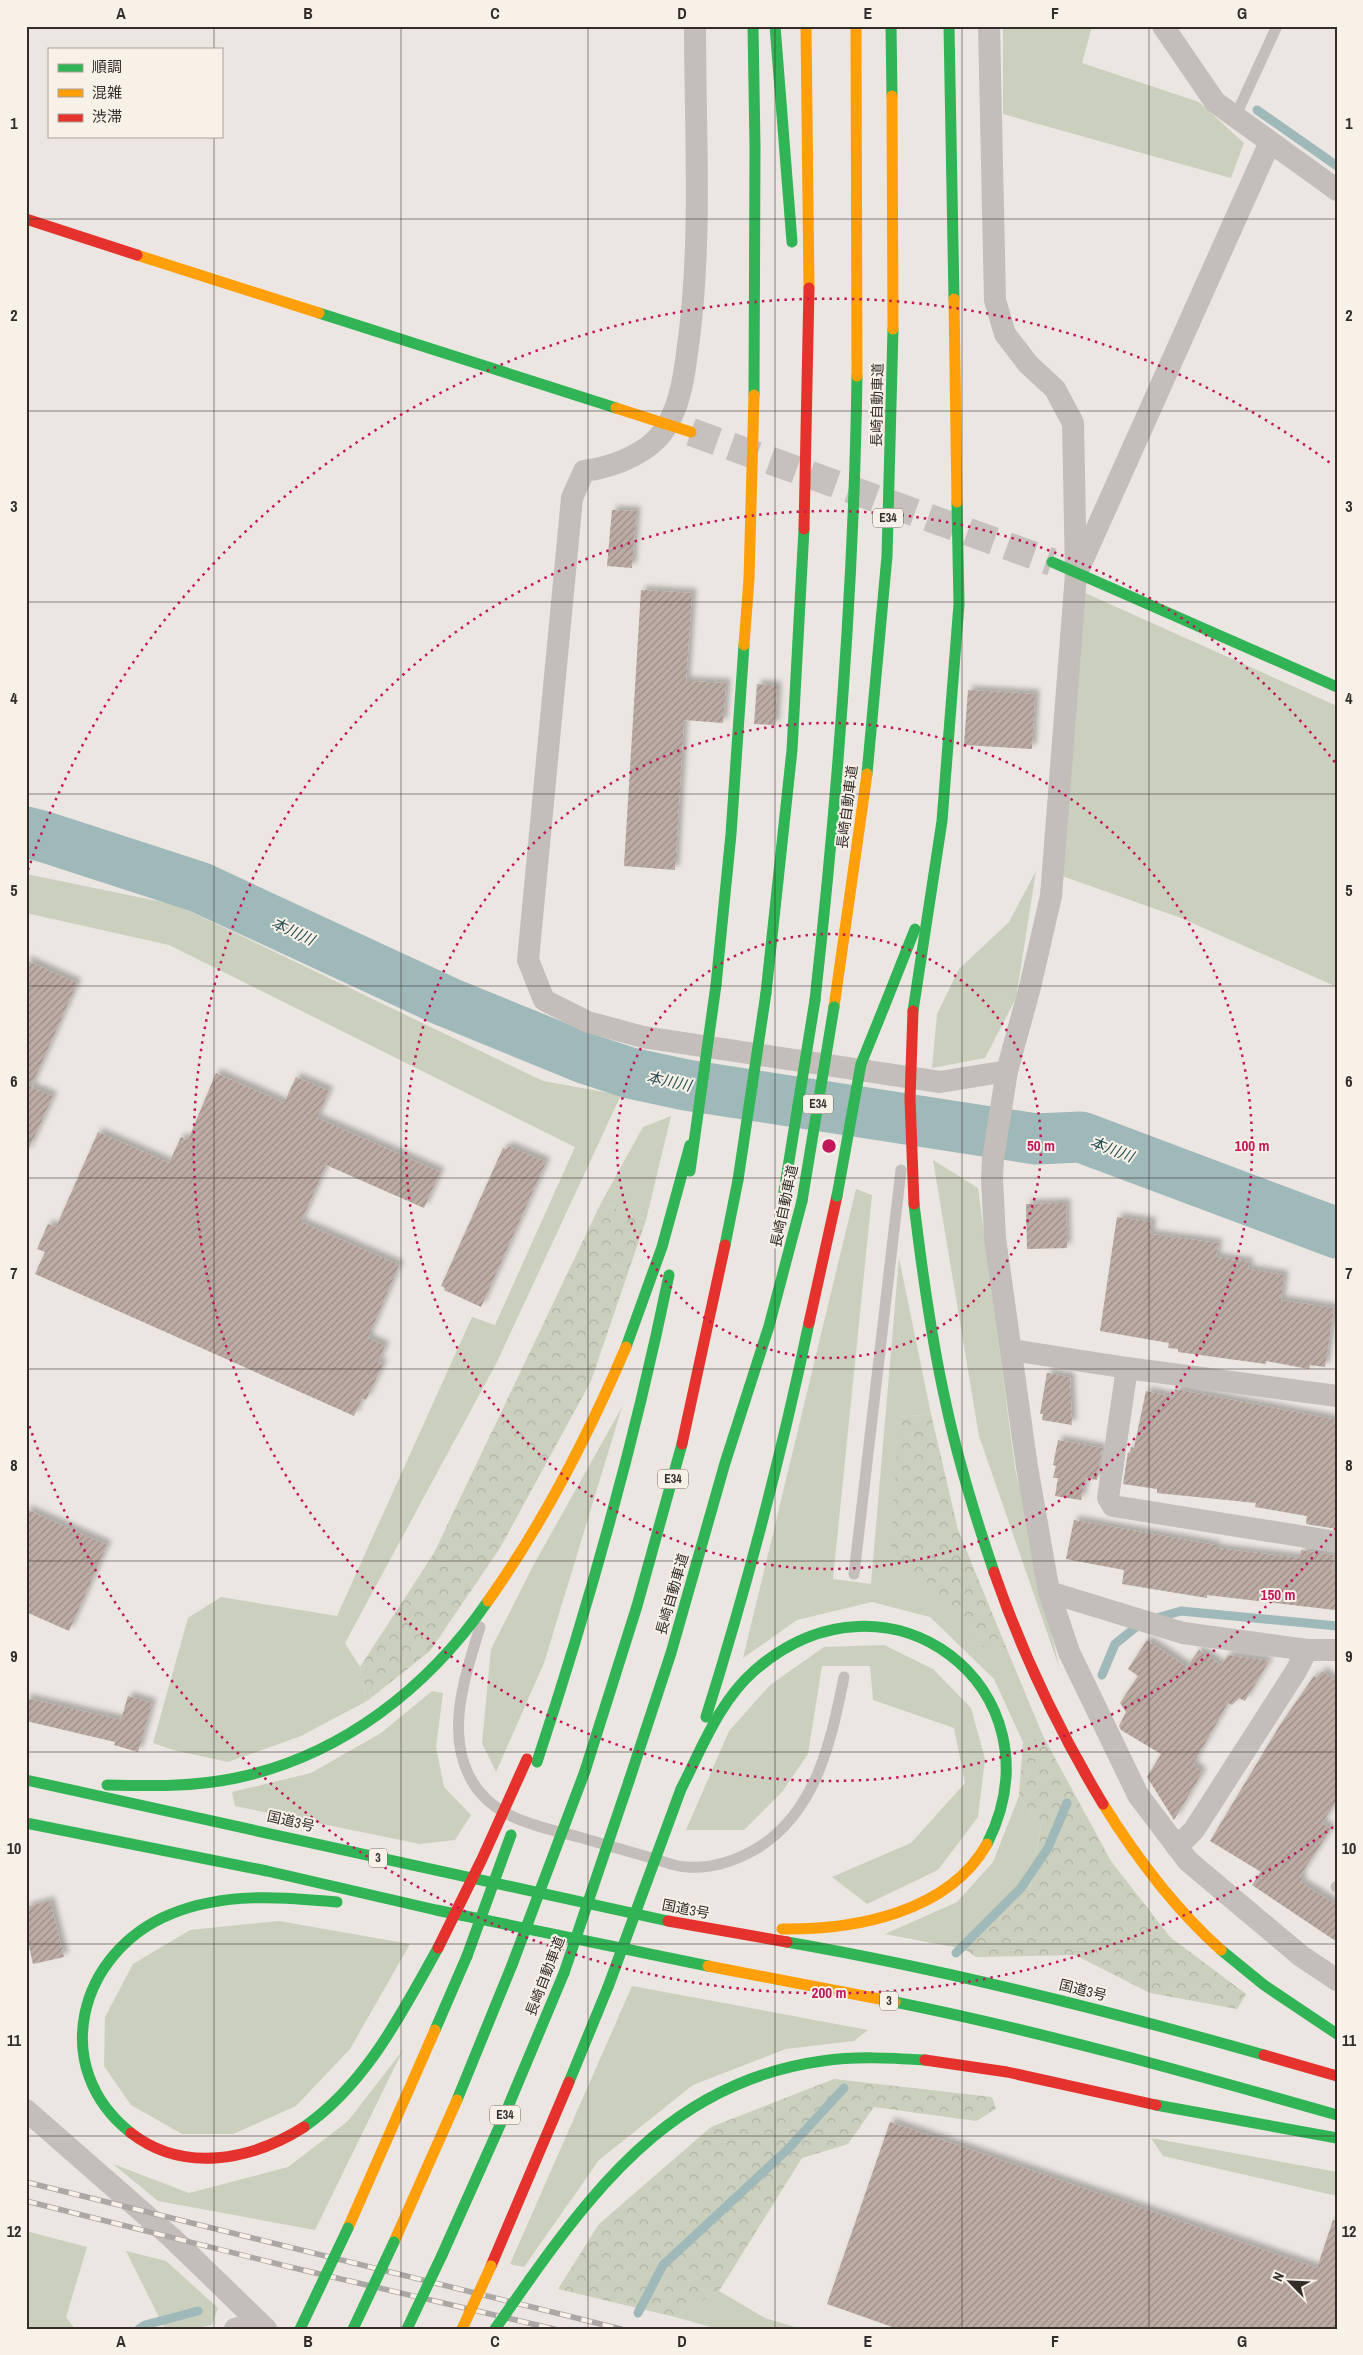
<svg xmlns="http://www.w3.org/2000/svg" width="1363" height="2355" font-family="'Archivo Narrow','Noto Sans JP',sans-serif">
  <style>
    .grass { fill: #cbcfbd }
    .forest { fill: url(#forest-crowns) }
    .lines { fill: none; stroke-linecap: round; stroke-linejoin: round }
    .stream { stroke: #9fb8b9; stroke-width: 9 }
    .river { stroke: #9fb8b9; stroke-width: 51 }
    .building { fill: url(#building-hatch); filter: url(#shadow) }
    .secondary-tunnel { stroke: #c6c1bc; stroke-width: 28; stroke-dasharray: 28 14; stroke-linecap: butt }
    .lane { stroke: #c3beba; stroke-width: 11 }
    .street { stroke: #c3beba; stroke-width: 22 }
    .fast { stroke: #30b455; stroke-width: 11 }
    .slow { stroke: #ff9f0a; stroke-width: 11 }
    .jam { stroke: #e5322d; stroke-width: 11 }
    .rail-casing { stroke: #aba7a4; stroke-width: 5.5 }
    .rail { stroke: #f7f1e8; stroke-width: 4; stroke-dasharray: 11; stroke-linecap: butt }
    .fast-bridge { stroke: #30b455; stroke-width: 11 }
    .slow-bridge { stroke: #ff9f0a; stroke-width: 11 }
    .jam-bridge { stroke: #e5322d; stroke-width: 11 }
    .grid { fill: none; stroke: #342c29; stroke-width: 1; stroke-opacity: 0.55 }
    .ring { fill: none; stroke: #c2185b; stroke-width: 2.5; stroke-dasharray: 2.5 5 }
    .labels { text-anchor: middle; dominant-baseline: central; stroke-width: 4; stroke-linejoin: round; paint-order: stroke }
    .shield { fill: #f7f1e8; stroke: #6e6762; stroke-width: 1 }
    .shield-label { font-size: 12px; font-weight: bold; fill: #342c29 }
    .street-label { font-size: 14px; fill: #342c29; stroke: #f7f1e8 }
    .water-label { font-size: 15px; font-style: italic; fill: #234c50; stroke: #f7f1e8 }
    .centre { fill: #c2185b; stroke: #f7f1e8; stroke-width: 2.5 }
    .ring-label { font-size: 15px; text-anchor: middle; font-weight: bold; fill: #c2185b; stroke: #f7f1e8; stroke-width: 4; stroke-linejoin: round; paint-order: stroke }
    .neatline { fill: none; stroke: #342c29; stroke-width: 2 }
    .grid-label { font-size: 16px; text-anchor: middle; font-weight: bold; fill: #342c29 }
  </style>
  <defs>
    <pattern id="forest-crowns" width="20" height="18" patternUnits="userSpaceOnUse" patternTransform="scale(1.25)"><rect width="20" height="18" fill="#cbcfbd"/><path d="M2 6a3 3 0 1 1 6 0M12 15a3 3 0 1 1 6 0" fill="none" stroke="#afb2a2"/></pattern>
    <pattern id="building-hatch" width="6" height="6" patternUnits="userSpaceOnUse" patternTransform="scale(1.25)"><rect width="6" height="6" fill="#bcaca4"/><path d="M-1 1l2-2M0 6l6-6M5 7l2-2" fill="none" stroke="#9a8c86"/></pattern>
    <filter id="shadow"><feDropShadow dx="4.5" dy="-4.5" stdDeviation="2.5" flood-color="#0004"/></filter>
  </defs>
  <rect width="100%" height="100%" fill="#ebe6e1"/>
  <!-- grass -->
  <g class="grass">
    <polygon points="1003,26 1092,26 1082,63 1199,102 1244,143 1231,178 1003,114"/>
    <polygon points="1085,593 1337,706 1337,987 1181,918 1062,876"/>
    <polygon points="1036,871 1016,998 985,1058 932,1068 937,1014 959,969 1009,922"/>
    <polygon points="26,874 177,905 543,1081 621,1095 497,1362 345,1643 360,1667 367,1701 301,1736 228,1762 173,1750 153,1743 188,1618 221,1597 337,1616 472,1317 495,1325 575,1147 169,945 26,913"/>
    <polygon points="671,1116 646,1220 601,1203 643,1127"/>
    <polygon points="933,1160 978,1188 1015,1468 1059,1667 979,1436"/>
    <polygon points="856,1189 872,1195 833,1579 871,1584 899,1258 931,1414 899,1417 983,1647 1006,1647 1043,1736 1023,1742 994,1679 930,1617 872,1602 797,1620 743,1658"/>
    <polygon points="622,1407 544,1663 496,1772 482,1743 491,1649 533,1566"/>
    <polygon points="884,1645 933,1669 971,1708 985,1759 978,1817 938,1870 867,1904 832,1877 911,1843 965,1783 954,1728 873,1700 870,1666 822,1666 808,1754 782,1792 744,1830 686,1830 729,1731 770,1685 824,1647"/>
    <polygon points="432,1691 443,1693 436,1747 444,1787 471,1815 455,1840 420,1844 235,1806 232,1792 311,1773 381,1733"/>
    <polygon points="1019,1796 1041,1827 1029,1893 964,1949 885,1934 957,1902 993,1862"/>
    <polygon points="279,1921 410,1944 350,2049 296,2106 233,2134 182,2134 131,2105 104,2066 105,2017 133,1964 190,1930"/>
    <polygon points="632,1986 868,2030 854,2041 786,2049 693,2085 599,2160 524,2267 510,2264"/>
    <polygon points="403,2050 315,2230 158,2201 113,2164 189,2193 288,2167 348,2121"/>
    <polygon points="1151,2138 1337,2172 1337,2196 1163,2156"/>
    <polygon points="26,2231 87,2247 66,2317 75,2329 26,2329"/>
    <polygon points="126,2251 166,2261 218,2308 212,2325 192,2329 165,2329"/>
    <polygon points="719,2291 765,2318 801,2329 718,2329 675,2317"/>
  </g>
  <!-- forest -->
  <g class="forest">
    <polygon points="601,1203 646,1220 591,1381 500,1548 430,1651 367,1701 360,1667 434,1553"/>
    <polygon points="931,1414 958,1530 1006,1647 983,1647 891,1549 899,1417"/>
    <polygon points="1043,1736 1111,1861 1170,1937 1246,1994 1237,2009 1150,1993 1075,1955 976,1957 964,1949 1029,1893 1041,1827 1019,1796 1023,1742"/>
    <polygon points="834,2079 992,2097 996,2109 976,2121 874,2107 848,2144 802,2158 719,2291 675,2317 558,2289 599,2224 711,2127"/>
  </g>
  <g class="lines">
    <!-- stream -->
    <g class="stream">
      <polyline points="1257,110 1337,166"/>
      <polyline points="1153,1619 1181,1611 1337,1626"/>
      <polyline points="1102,1675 1115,1644 1141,1623"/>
      <polyline points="956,1953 1021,1888 1048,1848 1067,1803"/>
      <polyline points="638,2313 663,2265 788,2149 844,2088"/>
      <polyline points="139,2329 145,2325 198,2311"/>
    </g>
    <!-- river -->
    <polyline class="river" points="26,832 45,837 199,887 447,1002 584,1058 630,1073 686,1085 1036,1139 1081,1137 1337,1233"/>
  </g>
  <!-- building -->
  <g class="building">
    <polygon points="612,510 636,511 632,568 607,566"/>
    <polygon points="641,590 692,593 686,681 726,683 723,723 684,720 675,870 624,866"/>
    <polygon points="757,684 777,686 775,725 754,724"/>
    <polygon points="968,690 1035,694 1032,749 964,745"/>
    <polygon points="26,960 77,983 31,1087 53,1096 26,1155"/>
    <polygon points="216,1073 284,1103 296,1077 329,1091 317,1118 440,1172 424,1208 326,1165 301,1222 399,1265 368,1338 385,1346 378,1362 383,1364 366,1400 362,1398 354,1416 35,1274 45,1252 37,1249 48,1224 56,1227 98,1132 169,1163 181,1137 188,1140"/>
    <polygon points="508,1146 546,1162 481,1307 444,1290 445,1288 441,1286 503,1148 507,1149"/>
    <polygon points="1066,1203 1067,1248 1027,1249 1026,1204"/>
    <polygon points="1117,1217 1152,1222 1150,1234 1218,1243 1216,1257 1249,1262 1248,1269 1284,1275 1281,1300 1334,1308 1325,1367 1310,1365 1309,1369 1266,1361 1266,1364 1178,1352 1178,1349 1168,1348 1169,1343 1100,1331"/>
    <polygon points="1047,1373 1070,1377 1072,1425 1042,1420 1043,1414 1040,1414"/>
    <polygon points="1175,1389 1337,1420 1337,1529 1306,1524 1307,1516 1255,1507 1256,1503 1157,1493 1157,1489 1123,1484 1128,1452 1130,1453 1131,1447 1134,1448 1146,1391 1174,1397"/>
    <polygon points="1058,1440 1102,1448 1097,1480 1085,1478 1081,1500 1055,1496 1058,1478 1053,1478 1056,1466 1053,1465"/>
    <polygon points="26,1509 107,1545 69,1631 26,1612"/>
    <polygon points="1074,1520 1215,1545 1215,1548 1300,1558 1301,1550 1334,1555 1332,1571 1337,1571 1335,1610 1207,1595 1207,1598 1122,1584 1124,1570 1066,1559"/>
    <polygon points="1147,1640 1187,1667 1199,1650 1221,1665 1228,1655 1269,1661 1245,1701 1239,1698 1232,1705 1228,1703 1193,1764 1202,1773 1174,1820 1147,1777 1161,1754 1121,1730 1119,1726 1126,1712 1120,1703 1138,1676 1128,1669"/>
    <polygon points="1322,1671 1337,1682 1337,1800 1322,1823 1331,1829 1300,1876 1303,1878 1300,1882 1337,1905 1337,1942 1252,1885 1261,1872 1210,1841 1280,1725 1314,1676 1317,1678"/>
    <polygon points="128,1696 152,1703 138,1752 114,1745 115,1742 26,1721 26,1698 121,1720"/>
    <polygon points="50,1901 64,1957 33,1964 26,1933 26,1907"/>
    <polygon points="890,2122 1317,2268 1333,2220 1337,2221 1337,2329 898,2329 827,2304"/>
  </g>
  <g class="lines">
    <!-- secondary-tunnel -->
    <polyline class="secondary-tunnel" points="691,432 1052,562"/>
    <!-- lane -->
    <g class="lane">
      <polyline points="1235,117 1277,26"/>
      <polyline points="854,1574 901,1170"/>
      <path d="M480 1627C466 1674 444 1733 472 1781 494 1820 542 1827 582 1838 606 1845 630 1852 655 1859 665 1862 677 1867 687 1867 711 1869 735 1861 756 1849 816 1813 831 1742 844 1677"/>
      <polyline points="1336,1887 1337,1886"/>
    </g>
    <!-- street -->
    <g class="street">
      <path d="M695 26C695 128 702 237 689 338 685 367 683 395 669 422 654 452 615 467 584 471L572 498 528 960 544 1000 588 1022 643 1037 940 1082 1007 1071"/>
      <polyline points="989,26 995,300 1005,334 1028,364 1055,389 1073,423 1076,574 1051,896 1030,987 1007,1071 993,1159 992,1179 995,1238 1027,1467 1049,1592 1183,1633 1307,1650 1337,1650"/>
      <polyline points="1163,26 1215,102 1337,190"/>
      <polyline points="1079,568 1270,142"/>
      <polyline points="1012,1350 1127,1368 1337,1396"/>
      <polyline points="1127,1368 1108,1498 1113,1506 1337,1542"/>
      <polyline points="1049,1592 1069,1652 1138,1795 1188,1861 1301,1956 1337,1980"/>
      <polyline points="1177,1847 1194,1830 1296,1671 1307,1650"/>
      <polyline points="26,2110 172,2238 266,2329"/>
      <polyline points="235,2329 259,2323"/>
    </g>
    <!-- fast -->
    <g class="fast">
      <polyline points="753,26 755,147 754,395"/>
      <polyline points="775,26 792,242"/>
      <polyline points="891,26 892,96"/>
      <polyline points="949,26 954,299"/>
      <polyline points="319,313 616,408"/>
      <polyline points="1052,562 1337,687"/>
      <polyline points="867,774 887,556 893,329"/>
      <polyline points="716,985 731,834 744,645"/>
      <polyline points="766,993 792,750 804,529"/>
      <path d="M815 1000C838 792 854 585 857 376"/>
      <polyline points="884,1007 915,929"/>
      <polyline points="913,1011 942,821 959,604 957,502"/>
      <path d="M914 1204C922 1271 931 1338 946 1404 958 1461 975 1516 994 1572"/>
      <polyline points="725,1245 738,1180"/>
      <polyline points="626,1347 662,1247 690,1145"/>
      <path d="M706 1717C747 1587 781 1456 809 1323"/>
      <path d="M537 1762C590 1602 635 1440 669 1275"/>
      <polyline points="585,1771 637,1606 682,1444"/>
      <path d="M26 1780C240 1826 454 1876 668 1921"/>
      <polyline points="629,1781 671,1653 725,1463 769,1326 802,1201"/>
      <path d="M107 1785C150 1786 194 1787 236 1778 341 1756 428 1688 488 1601"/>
      <path d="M681 1789C702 1748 719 1702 754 1671 888 1553 1065 1689 987 1844"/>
      <polyline points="26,1823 267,1871 436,1910 708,1966"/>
      <path d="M787 1942C948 1970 1106 2010 1264 2055"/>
      <polyline points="1221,1950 1264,1985 1337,2034"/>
      <path d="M895 2002C1044 2032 1190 2073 1337 2115"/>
      <polyline points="435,2030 467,1956"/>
      <polyline points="569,2082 608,1987"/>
      <polyline points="457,2100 512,1965"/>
      <polyline points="1156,2105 1337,2138"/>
      <path d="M304 2127C367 2083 401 2014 438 1948"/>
      <path d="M131 2133C48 2068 78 1952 171 1914 224 1892 282 1897 337 1902"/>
      <polyline points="442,2255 505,2114 564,1973"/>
      <path d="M530 2279C606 2172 684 2080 822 2061 856 2056 891 2058 925 2060"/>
    </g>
    <!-- slow -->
    <g class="slow">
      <polyline points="806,26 809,288"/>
      <polyline points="856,26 857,376"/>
      <polyline points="892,96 893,329"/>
      <polyline points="137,255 319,313"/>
      <polyline points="954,299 957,502"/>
      <polyline points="616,408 691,432"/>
      <polyline points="744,645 749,579 754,395"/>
      <polyline points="834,1007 867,774"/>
      <path d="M488 1601C544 1522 588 1436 626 1347"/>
      <path d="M1103 1804C1136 1857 1175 1909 1221 1950"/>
      <path d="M782 1929C854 1930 948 1913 987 1844"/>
      <polyline points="708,1966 895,2002"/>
      <polyline points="348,2228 435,2030"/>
      <polyline points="394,2242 457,2100"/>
    </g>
    <!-- jam -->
    <g class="jam">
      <polyline points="26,219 137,255"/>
      <polyline points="804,529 809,288"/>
      <polyline points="809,1323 837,1196"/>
      <polyline points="682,1444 725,1245"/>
      <path d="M994 1572C1022 1653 1059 1731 1103 1804"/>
      <polyline points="668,1921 787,1942"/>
      <polyline points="1264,2055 1337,2076"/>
      <polyline points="925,2060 1007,2072 1156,2105"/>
      <path d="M131 2133C184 2174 252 2160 304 2127"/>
      <polyline points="491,2266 569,2082"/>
    </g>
    <defs>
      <g id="rail">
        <polyline points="26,2182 621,2329"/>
        <polyline points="26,2201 290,2267 554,2329"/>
      </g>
    </defs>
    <!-- rail casing -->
    <use href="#rail" class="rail-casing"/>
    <!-- rail -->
    <use href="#rail" class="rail"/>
    <!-- fast-bridge -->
    <g class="fast-bridge">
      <polyline points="690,1171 716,985"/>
      <polyline points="738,1180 766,993"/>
      <polyline points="837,1196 861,1064 884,1007"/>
      <polyline points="783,1198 815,1000"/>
      <polyline points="802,1201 834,1007"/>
      <polyline points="467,1956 511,1835"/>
      <polyline points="512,1965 585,1771"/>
      <polyline points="564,1973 629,1781"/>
      <polyline points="608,1987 681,1789"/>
      <polyline points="300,2329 348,2228"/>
      <polyline points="353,2329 394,2242"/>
      <polyline points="407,2329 442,2255"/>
      <polyline points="495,2329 530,2279"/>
    </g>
    <!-- slow-bridge -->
    <polyline class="slow-bridge" points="462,2329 491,2266"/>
    <!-- jam-bridge -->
    <g class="jam-bridge">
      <polyline points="913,1011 910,1099 914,1204"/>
      <polyline points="438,1948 482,1859 527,1759"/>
    </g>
  </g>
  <!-- grid -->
  <path class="grid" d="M214 26V49M401 26V2329M588 26V2329M775 26V2329M962 26V2329M1149 26V2329M214 136V2329M26 219H1337M26 411H1337M26 602H1337M26 794H1337M26 986H1337M26 1178H1337M26 1369H1337M26 1561H1337M26 1752H1337M26 1944H1337M26 2136H1337"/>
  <!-- distance rings -->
  <g class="ring">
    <circle cx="829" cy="1146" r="212"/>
    <circle cx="829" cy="1146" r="423"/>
    <path d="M1336 1528A635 635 0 1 1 1336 764"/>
    <path d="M1333 1827A847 847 0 0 1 28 1422M28 870A847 847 0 0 1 1333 465"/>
  </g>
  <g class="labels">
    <!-- shield labels -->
    <g class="shield">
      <rect x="873" y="508.5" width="30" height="19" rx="4"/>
      <rect x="803" y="1094.5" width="30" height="19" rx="4"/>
      <rect x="658" y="1469.5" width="30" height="19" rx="4"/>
      <rect x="369" y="1848.5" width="18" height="19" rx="4"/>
      <rect x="880" y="1991.5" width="18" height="19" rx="4"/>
      <rect x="490" y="2105.5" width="30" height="19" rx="4"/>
    </g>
    <g class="shield-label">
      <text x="888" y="518">E34</text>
      <text x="818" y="1104">E34</text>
      <text x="673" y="1479">E34</text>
      <text x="378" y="1858">3</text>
      <text x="889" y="2001">3</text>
      <text x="505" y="2115">E34</text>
    </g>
    <!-- street labels -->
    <g class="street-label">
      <text transform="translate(877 405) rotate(-89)">長崎自動車道</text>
      <text transform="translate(847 807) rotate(-83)">長崎自動車道</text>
      <text transform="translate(784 1206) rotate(-78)">長崎自動車道</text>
      <text transform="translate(672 1594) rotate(-74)">長崎自動車道</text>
      <text transform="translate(291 1821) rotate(13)">国道3号</text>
      <text transform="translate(686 1909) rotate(11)">国道3号</text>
      <text transform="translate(545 1976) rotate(-69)">長崎自動車道</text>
      <text transform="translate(1083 1990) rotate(14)">国道3号</text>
    </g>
    <!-- water labels -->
    <g class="water-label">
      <text transform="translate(293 931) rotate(25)">本川川</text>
      <text transform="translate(669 1081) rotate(12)">本川川</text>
      <text transform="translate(1112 1149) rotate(21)">本川川</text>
    </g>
  </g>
  <circle cx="829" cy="1146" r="8" class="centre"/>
  <g class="ring-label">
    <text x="1041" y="1151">50 m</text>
    <text x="1252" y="1151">100 m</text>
    <text x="1278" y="1600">150 m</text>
    <text x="829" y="1998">200 m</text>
  </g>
  <!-- border -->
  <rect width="1363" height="2355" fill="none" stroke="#f7f1e8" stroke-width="55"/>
  <!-- legend -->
  <rect x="48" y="48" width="175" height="90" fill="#f7f1e8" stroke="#a9a29c"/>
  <rect x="58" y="64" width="25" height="8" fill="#30b455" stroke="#a9a29c"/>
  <text x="92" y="72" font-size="15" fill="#342c29">順調</text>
  <rect x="58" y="89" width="25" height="8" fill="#ff9f0a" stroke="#a9a29c"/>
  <text x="92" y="98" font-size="15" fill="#342c29">混雑</text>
  <rect x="58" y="114" width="25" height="8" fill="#e5322d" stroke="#a9a29c"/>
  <text x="92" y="122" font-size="15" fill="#342c29">渋滞</text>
  <!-- north arrow -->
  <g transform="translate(1290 2282) rotate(294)" stroke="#f7f1e8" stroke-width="4" paint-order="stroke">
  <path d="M0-4L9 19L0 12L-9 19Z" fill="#342c29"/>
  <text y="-8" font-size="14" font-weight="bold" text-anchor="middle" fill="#342c29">N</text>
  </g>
  <rect x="28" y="28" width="1308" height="2300" class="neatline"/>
  <g class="grid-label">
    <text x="121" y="19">A</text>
    <text x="308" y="19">B</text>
    <text x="495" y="19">C</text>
    <text x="682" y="19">D</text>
    <text x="868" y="19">E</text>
    <text x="1055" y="19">F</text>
    <text x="1242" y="19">G</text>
    <text x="14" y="129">1</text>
    <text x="1349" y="129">1</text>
    <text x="14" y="321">2</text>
    <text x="1349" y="321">2</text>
    <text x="14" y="512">3</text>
    <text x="1349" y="512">3</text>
    <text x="14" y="704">4</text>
    <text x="1349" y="704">4</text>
    <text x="14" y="896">5</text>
    <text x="1349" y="896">5</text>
    <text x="14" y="1087">6</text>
    <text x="1349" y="1087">6</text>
    <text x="14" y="1279">7</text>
    <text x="1349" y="1279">7</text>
    <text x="14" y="1471">8</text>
    <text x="1349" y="1471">8</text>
    <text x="14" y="1662">9</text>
    <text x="1349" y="1662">9</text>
    <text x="14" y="1854">10</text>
    <text x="1349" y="1854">10</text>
    <text x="14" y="2046">11</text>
    <text x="1349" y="2046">11</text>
    <text x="14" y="2237">12</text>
    <text x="1349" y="2237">12</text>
    <text x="121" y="2347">A</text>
    <text x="308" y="2347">B</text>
    <text x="495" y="2347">C</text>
    <text x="682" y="2347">D</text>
    <text x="868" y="2347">E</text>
    <text x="1055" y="2347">F</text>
    <text x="1242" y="2347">G</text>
  </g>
</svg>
